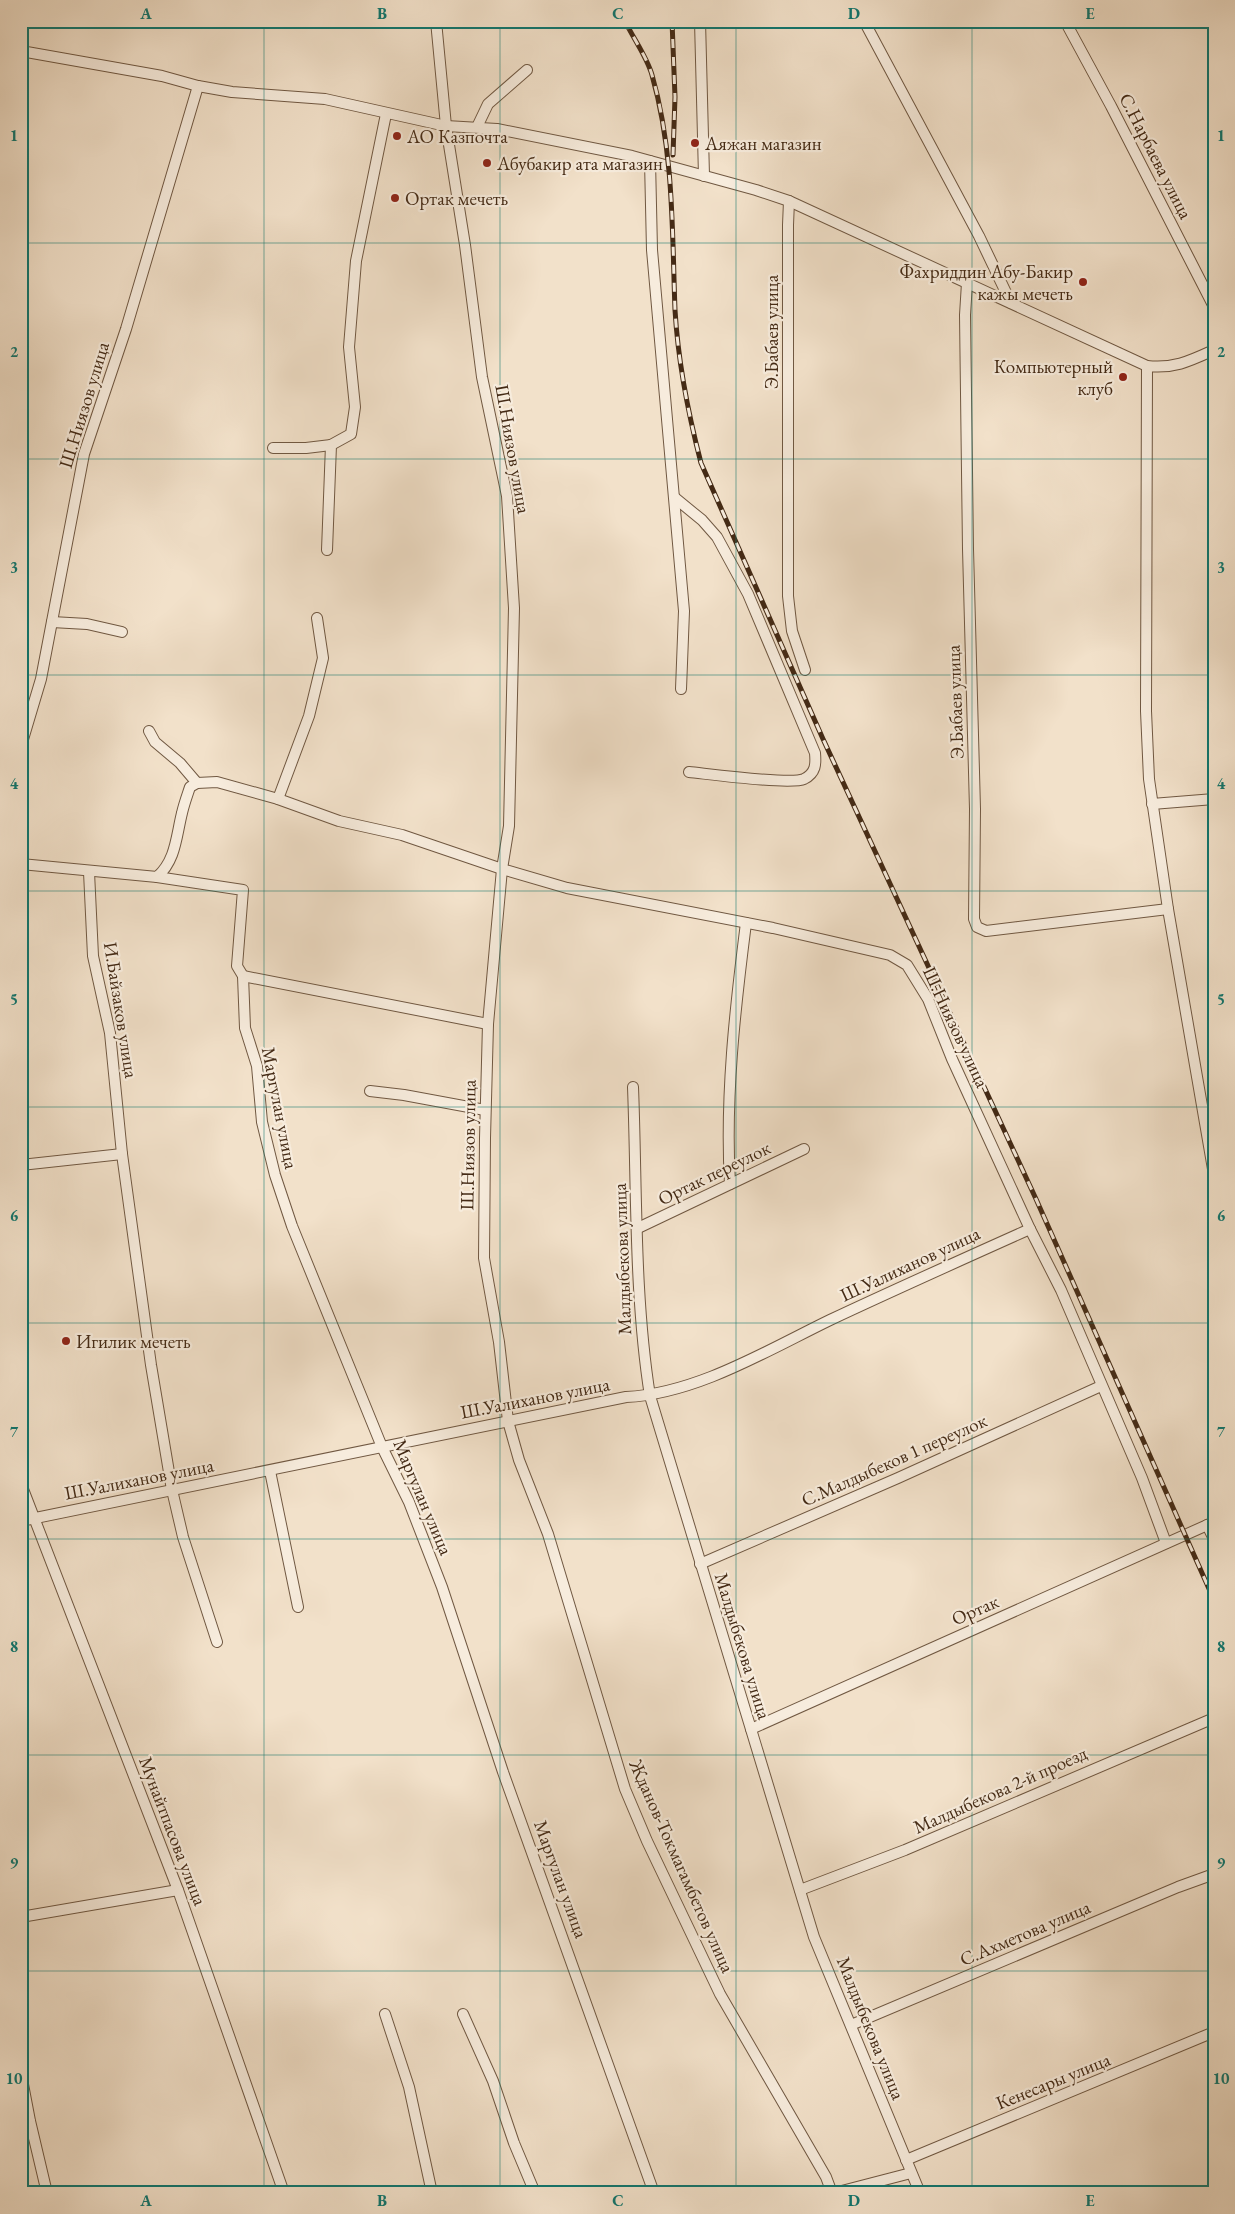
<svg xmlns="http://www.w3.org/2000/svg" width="1235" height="2214" font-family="'EB Garamond',serif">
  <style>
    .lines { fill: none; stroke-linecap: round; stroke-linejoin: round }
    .street-casing { stroke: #705842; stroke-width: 12 }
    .street { stroke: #f7ecdd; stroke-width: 10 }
    .rail-casing { stroke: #442a15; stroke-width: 5 }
    .rail { stroke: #f7ecdd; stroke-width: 3; stroke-dasharray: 9; stroke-linecap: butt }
    .grid { fill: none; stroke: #0f766e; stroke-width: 1; stroke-opacity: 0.55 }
    .poi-dot { fill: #8f2418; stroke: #f7ecdd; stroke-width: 2 }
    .labels { text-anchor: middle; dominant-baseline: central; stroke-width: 4.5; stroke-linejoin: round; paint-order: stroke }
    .poi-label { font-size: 19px; fill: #442a15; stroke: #f7ecdd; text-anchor: start }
    .street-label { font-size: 19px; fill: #442a15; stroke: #f7ecdd }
    .neatline { fill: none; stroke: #0f766e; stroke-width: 2 }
    .grid-label { font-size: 16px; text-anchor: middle; font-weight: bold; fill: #0f766e }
  </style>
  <rect width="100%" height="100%" fill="#f2e1ca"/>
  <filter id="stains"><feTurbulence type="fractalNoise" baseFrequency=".004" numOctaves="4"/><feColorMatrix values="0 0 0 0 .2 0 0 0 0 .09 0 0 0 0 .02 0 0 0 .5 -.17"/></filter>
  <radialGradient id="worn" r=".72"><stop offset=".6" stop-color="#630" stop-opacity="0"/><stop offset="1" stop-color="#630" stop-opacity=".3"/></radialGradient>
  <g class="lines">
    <defs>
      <g id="street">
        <polyline points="700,21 704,176"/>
        <polyline points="864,21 979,236 1011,303"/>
        <polyline points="1065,21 1111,106 1214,307"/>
        <path d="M21 51 162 76 198 86 232 92 325 99 446 126 497 129 632 156 756 190 789 201 1147 366C1174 369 1190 361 1214 350"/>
        <polyline points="477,127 488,104 527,70"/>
        <polyline points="650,161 652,250 684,611 681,689"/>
        <polyline points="789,201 788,225 788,596 792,631 805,670"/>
        <polyline points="967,283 965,315 968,549 975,809 974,919 977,927 986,931 1168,909"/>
        <polyline points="1147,366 1146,711 1149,779 1168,909 1214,1175"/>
        <polyline points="273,448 306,448 331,445"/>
        <path d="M675 498 702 520 717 537 748 594 815 753C816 764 816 773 804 779 791 785 709 774 689 772"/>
        <polyline points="327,550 331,445 351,434 355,407 349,347 356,261 386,114"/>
        <polyline points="52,622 87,624 122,632"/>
        <polyline points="149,731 155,742 180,763 197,783"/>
        <polyline points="21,746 41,679 84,454 126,329 198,86"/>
        <polyline points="278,799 309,716 323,658 317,618"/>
        <polyline points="1152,804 1214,799"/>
        <path d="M21 864 157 877C176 860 176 837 182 813 184 804 187 796 190 787L197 783 217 782 278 799 339 821 402 835 502 869 509 826 514 608 507 496 482 377 465 245 446 126 436 21"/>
        <polyline points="89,872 93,956 110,1033 122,1154 151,1365 172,1490 183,1537 217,1642"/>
        <polyline points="157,877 243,890 237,966 243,976 245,1028 257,1066 262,1122 275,1175 292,1226 382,1447 409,1502 442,1587 503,1772 654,2193"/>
        <polyline points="243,976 488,1024"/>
        <path d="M633 1087C637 1190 634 1295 650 1396L814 1937 920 2193"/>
        <polyline points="370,1091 404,1095 485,1110"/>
        <polyline points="21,1165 122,1154"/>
        <path d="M730 1184C725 1097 735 1009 746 923"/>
        <polyline points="638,1228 804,1149"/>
        <polyline points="270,1471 298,1607"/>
        <polyline points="21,1484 178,1890 284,2193"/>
        <path d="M21 1521 626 1397C696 1394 768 1350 830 1320 896 1289 963 1259 1030 1229"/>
        <polyline points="1207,1525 1214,1539"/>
        <polyline points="700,1564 898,1478 1101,1386"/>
        <polyline points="751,1729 1214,1522"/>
        <polyline points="800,1890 905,1850 1214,1718"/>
        <polyline points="21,1917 178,1890"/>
        <polyline points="385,2014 409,2087 432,2193"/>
        <polyline points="463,2014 493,2081 514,2143 535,2193"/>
        <polyline points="851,2025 1178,1887 1214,1874"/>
        <polyline points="21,2074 30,2121 47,2193"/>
        <polyline points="906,2160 1214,2032"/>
        <polyline points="832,2193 826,2177 720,1994 647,1841 625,1789 548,1534 519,1460 508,1421 499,1342 484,1258 485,1138 488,1024 502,869 567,888 773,928 890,955 907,965 928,999 952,1059 1030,1229 1061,1290 1142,1478 1166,1543"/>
        <polyline points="834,2193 911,2173"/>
      </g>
    </defs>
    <!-- street casing -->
    <use href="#street" class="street-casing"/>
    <!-- street -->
    <use href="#street" class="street"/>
    <defs>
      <g id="rail">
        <path d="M625 21C633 38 647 57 652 75 674 152 672 231 675 310 678 361 688 413 701 463L823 739 1036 1199 1214 1600"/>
        <polyline points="672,21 675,97 673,155"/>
      </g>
    </defs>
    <!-- rail casing -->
    <use href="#rail" class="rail-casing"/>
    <!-- rail -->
    <use href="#rail" class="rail"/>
  </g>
  <!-- grid -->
  <path class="grid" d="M264 21V2193M500 21V2193M736 21V2193M972 21V2193M21 243H1214M21 459H1214M21 675H1214M21 891H1214M21 1107H1214M21 1323H1214M21 1539H1214M21 1755H1214M21 1971H1214"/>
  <!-- markers -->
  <g class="poi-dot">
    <circle cx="397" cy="136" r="5"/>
    <circle cx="695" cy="143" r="5"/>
    <circle cx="487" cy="163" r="5"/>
    <circle cx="395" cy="198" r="5"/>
    <circle cx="1083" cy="282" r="5"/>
    <circle cx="1123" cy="377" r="5"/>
    <circle cx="66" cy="1341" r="5"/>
  </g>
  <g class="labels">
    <!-- poi labels -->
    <g class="poi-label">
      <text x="407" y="136">АО Казпочта</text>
      <text x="705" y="143">Аяжан магазин</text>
      <text x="497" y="163">Абубакир ата магазин</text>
      <text x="405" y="198">Ортак мечеть</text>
      <text x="1073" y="271" text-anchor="end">Фахриддин Абу-Бакир<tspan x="1073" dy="22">кажы мечеть</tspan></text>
      <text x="1113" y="366" text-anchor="end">Компьютерный<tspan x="1113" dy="22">клуб</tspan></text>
      <text x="76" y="1341">Игилик мечеть</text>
    </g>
    <!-- street labels -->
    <g class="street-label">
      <text transform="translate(1156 156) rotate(63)">С.Нарбаева улица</text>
      <text transform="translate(771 332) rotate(-90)">Э.Бабаев улица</text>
      <text transform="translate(84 405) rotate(-73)">Ш.Ниязов улица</text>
      <text transform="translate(513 449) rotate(80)">Ш.Ниязов улица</text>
      <text transform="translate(955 702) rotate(-92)">Э.Бабаев улица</text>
      <text transform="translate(121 1010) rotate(81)">И.Байзаков улица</text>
      <text transform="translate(956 1027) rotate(65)">Ш.Ниязов улица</text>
      <text transform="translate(280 1108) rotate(79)">Маргулан улица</text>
      <text transform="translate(468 1145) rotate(-89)">Ш.Ниязов улица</text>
      <text transform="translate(714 1173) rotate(-26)">Ортак переулок</text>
      <text transform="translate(622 1259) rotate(-92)">Малдыбекова улица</text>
      <text transform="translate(910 1264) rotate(-25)">Ш.Уалиханов улица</text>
      <text transform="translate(535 1398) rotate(-11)">Ш.Уалиханов улица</text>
      <text transform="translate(894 1460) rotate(-24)">С.Малдыбеков 1 переулок</text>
      <text transform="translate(139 1479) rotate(-11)">Ш.Уалиханов улица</text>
      <text transform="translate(423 1497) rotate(67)">Маргулан улица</text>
      <text transform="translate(975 1610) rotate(-24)">Ортак</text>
      <text transform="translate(743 1646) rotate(73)">Малдыбекова улица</text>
      <text transform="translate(1000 1790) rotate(-24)">Малдыбекова 2-й проезд</text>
      <text transform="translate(173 1831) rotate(69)">Мунайтпасова улица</text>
      <text transform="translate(682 1866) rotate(66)">Жданов-Токмагамбетов улица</text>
      <text transform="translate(561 1879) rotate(70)">Маргулан улица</text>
      <text transform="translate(1025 1933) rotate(-23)">С.Ахметова улица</text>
      <text transform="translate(871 2028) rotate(68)">Малдыбекова улица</text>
      <text transform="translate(1053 2081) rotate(-22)">Кенесары улица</text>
    </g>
  </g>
  <!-- margin -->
  <rect width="1235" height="2214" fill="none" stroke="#f2e1ca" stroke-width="55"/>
  <rect x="28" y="28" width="1180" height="2158" class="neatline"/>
  <g class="grid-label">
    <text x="146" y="19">A</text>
    <text x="382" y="19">B</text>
    <text x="618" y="19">C</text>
    <text x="854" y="19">D</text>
    <text x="1090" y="19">E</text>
    <text x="14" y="141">1</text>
    <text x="1221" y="141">1</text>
    <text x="14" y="357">2</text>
    <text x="1221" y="357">2</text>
    <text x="14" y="573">3</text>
    <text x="1221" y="573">3</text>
    <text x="14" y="789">4</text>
    <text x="1221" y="789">4</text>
    <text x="14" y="1005">5</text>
    <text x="1221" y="1005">5</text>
    <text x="14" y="1221">6</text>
    <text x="1221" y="1221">6</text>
    <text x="14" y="1437">7</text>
    <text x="1221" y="1437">7</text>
    <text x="14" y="1652">8</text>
    <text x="1221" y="1652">8</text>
    <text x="14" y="1868">9</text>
    <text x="1221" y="1868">9</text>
    <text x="14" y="2084">10</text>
    <text x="1221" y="2084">10</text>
    <text x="146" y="2206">A</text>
    <text x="382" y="2206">B</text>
    <text x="618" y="2206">C</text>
    <text x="854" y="2206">D</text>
    <text x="1090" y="2206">E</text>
  </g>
  <rect width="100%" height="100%" filter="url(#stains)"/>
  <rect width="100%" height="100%" fill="url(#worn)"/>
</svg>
